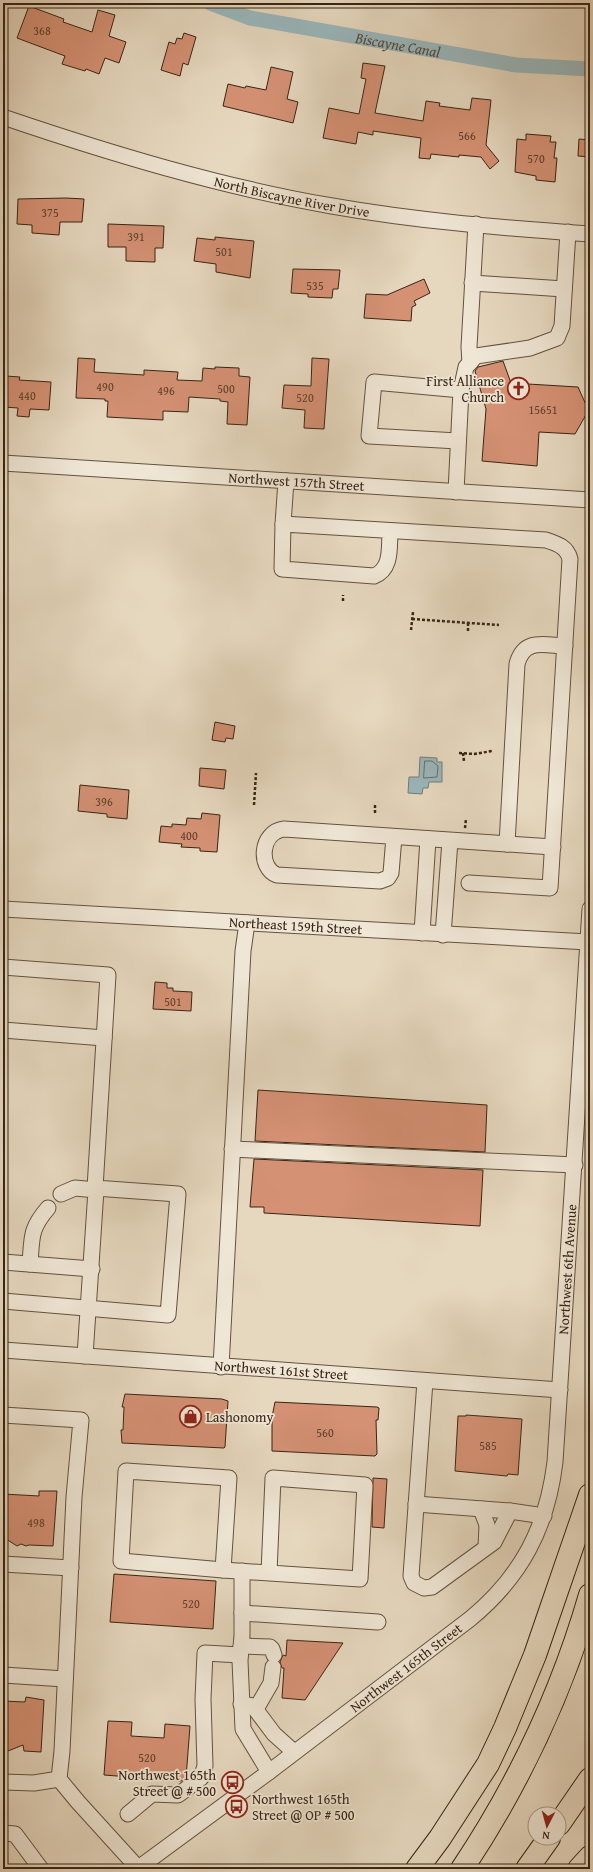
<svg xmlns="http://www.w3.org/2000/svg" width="593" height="1872" font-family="'Gentium Book Plus',serif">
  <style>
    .water { fill: #9ab7bc; stroke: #737d79 }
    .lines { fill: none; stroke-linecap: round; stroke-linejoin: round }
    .shore { stroke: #696e68; stroke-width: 1 }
    .canal { stroke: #9ab7bc; stroke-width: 15 }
    .building { fill: #d59174; stroke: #382514 }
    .minor-casing { stroke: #64523f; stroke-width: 17 }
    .highway-casing { stroke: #382514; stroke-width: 24 }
    .path { stroke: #382514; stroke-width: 2.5; stroke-dasharray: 3 2; stroke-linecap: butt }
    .minor { stroke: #efe6d5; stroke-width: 15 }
    .highway { stroke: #e6d8bf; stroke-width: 22 }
    .labels { text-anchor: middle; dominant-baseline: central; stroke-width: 3.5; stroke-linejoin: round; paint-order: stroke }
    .number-label { font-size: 12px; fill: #5f402c }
    .street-label { font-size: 14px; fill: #382514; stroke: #efe6d5 }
    .poi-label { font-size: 14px; fill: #382514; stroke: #efe6d5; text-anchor: end }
    .water-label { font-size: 15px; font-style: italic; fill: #504a3e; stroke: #efe6d5 }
  </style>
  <rect width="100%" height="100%" fill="#e6d8bf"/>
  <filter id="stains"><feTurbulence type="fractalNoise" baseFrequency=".005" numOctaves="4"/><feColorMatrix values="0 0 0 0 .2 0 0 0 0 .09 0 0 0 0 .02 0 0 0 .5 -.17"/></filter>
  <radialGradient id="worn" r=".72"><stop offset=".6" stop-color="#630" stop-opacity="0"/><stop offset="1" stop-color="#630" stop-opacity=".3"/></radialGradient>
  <!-- water -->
  <polygon class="water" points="420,757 437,758 437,762 442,762 442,782 429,782 428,788 423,788 422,794 408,793 409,777 419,777"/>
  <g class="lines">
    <!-- shore -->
    <polygon class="shore" points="425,761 432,761 438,766 437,777 424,778"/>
    <!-- canal -->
    <path class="canal" id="s1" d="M210 3 250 18 516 65 590 69"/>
  </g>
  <!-- building -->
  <g class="building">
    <polygon points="29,6 64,19 63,22 92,32 98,10 115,15 109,36 126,42 119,63 105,58 99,74 86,69 85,71 62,64 65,56 17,38"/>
    <polygon points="184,33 196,37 188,65 183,63 180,76 161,70 169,42 175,44 177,38 182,39"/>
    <polygon points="363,63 385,66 375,113 423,121 426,101 440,103 439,106 470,110 472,98 491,100 486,145 499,161 490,169 481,157 459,155 459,157 431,154 430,159 419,158 421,138 373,131 373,135 358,132 356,144 323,138 329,108 359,114 366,79 361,78"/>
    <polygon points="271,67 293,72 287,99 298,102 293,123 223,106 228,84 245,88 246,86 266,90"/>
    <polygon points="526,134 551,136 550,142 556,142 554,158 557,158 555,182 536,180 536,176 515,172 517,139 526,140"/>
    <polygon points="579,139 590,140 590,157 578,156"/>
    <polygon points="66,198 84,199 82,222 60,222 59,235 32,233 32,225 17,224 18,199"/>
    <polygon points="108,224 164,226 163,248 155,248 155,262 126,261 126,247 108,247"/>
    <polygon points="215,237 254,241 250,278 216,272 216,264 194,261 197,238 215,240"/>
    <polygon points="293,269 340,270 338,289 333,289 332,298 308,297 308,294 291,293"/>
    <polygon points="424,279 430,293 414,301 416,305 412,307 411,321 364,318 366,294 387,295"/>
    <polygon points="78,358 95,359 94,372 144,375 144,370 178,372 177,380 202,381 203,368 215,369 215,367 239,368 239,376 250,377 247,425 227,424 228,402 220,401 220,399 189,397 188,412 163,411 163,420 107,417 108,401 105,401 105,399 76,398"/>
    <polygon points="312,358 329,359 324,429 304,428 305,410 282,408 284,385 311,386"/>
    <polygon points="503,361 511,383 578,387 587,407 587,413 575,434 539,432 537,466 482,461 486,409 475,371 478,367"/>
    <polygon points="6,376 20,377 19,380 51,382 49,410 30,409 29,417 17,416 18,408 4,407"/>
    <polygon points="215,722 235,726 233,739 226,738 225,742 212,740"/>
    <polygon points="200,768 226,770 224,789 199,786"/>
    <polygon points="80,785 129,790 127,819 107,817 107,814 78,811"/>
    <polygon points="202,813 220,815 217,852 200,851 200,848 181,847 182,844 159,842 161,826 172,827 172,824 186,825 187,818 201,819"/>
    <polygon points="155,982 167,983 167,988 173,988 173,991 192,992 191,1011 153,1009"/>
    <polygon points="258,1090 487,1105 485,1152 255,1141"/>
    <polygon points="254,1159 483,1170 480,1226 264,1213 264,1207 250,1207"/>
    <polygon points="125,1394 222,1399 228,1401 225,1447 224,1448 122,1443 121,1430 123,1430 124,1407 122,1407"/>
    <polygon points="275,1402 377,1407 379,1408 378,1420 376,1420 377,1454 375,1456 272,1451 272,1417"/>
    <polygon points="466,1415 522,1419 518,1475 508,1474 507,1476 455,1471 458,1416 466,1416"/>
    <polygon points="373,1478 387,1479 384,1528 372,1527"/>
    <polygon points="39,1491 57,1491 53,1546 29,1545 26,1546 21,1544 17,1546 3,1537 3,1494 39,1496"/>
    <polygon points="114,1574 216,1581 213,1629 110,1622"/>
    <polygon points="287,1640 343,1643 305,1700 282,1698 284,1668 282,1668 280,1662 283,1655 286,1656"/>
    <polygon points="26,1697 44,1700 41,1752 24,1751 23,1745 3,1753 3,1701 25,1702"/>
    <polygon points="108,1721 132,1722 131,1736 164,1738 165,1724 190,1726 186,1778 182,1781 104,1775"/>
  </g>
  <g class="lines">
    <defs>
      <g id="minor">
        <path id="s2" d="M3 117C109 153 221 187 332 206 417 221 504 228 590 234"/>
        <polyline points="472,283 564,289"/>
        <polyline points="470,363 469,347 476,224"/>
        <polyline points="458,441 369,436 374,382 461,390"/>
        <path id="s3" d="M3 463 590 500"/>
        <polyline points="456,492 461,390 466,367 476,356 530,348 557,338 562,326 568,232"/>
        <polyline points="283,524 286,481"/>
        <path d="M390 532C389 548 392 569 374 576L282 569 283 524 546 540C558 544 567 547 570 559L550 888 469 883"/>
        <path d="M394 837 391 873 388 878 380 881 277 875C258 868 260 832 284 829L553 847"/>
        <path d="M507 844 517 664C524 638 543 645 565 646"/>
        <path id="s4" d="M3 909 588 942"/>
        <polyline points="422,933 428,839"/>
        <polyline points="443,935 450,841"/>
        <polyline points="3,967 108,975 95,1188 178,1194 168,1315 3,1301"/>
        <polyline points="3,1030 104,1038"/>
        <polyline points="232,1149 575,1165"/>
        <polyline points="61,1194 75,1188 96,1190 85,1356"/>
        <polyline points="3,1262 92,1269"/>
        <path d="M30 1264C32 1237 30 1229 48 1208"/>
        <path id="s5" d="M3 1350 560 1390"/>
        <polyline points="221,1367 243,951 247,923"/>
        <polyline points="425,1381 411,1576 414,1583 424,1588 432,1587 494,1542 510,1511"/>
        <polyline points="3,1415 81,1420 74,1497 62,1751 59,1779 78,1802 138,1868"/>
        <polygon points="126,1471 229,1478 223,1570 121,1561"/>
        <polyline points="416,1504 510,1511 544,1516"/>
        <polyline points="481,1509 487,1525 486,1547"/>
        <polyline points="3,1564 71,1568"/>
        <polyline points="223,1570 360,1579 365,1485 273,1478 269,1573"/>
        <polyline points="242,1571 242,1635 240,1661 243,1729 269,1772"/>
        <polyline points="242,1613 378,1622"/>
        <polyline points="241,1646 270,1647 272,1649 274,1655"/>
        <polyline points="3,1675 65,1679"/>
        <polyline points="241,1704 253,1706 274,1734 294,1752"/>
        <polyline points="256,1709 271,1683 273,1667"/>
        <polyline points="3,1782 34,1783 59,1779"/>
        <polyline points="128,1814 152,1794 178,1795 201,1778 205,1766 203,1699 205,1653 240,1655"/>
        <polyline points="3,1833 15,1834 41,1869"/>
        <path id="s6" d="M137 1869 269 1772 470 1619C521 1577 547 1528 555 1462L590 909"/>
      </g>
      <g id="highway">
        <polyline points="559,1824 590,1779"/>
        <polyline points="417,1869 440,1838 488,1764 505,1728 535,1655 590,1495"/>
        <path d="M462 1869C518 1785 562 1692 590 1595"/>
        <polyline points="527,1869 549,1838"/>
        <polyline points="579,1869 590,1857"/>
      </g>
    </defs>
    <!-- minor casing -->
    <use href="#minor" class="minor-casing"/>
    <!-- highway casing -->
    <use href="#highway" class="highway-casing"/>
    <!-- path -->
    <g class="path">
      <polyline points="343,601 343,595"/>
      <polyline points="412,619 499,625"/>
      <polyline points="468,623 468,633"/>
      <polyline points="411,630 413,612"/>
      <polyline points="459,753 474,754 492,751"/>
      <polyline points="463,753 464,761"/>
      <polyline points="254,805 256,773"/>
      <polyline points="375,813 375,805"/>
      <polyline points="465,828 466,819"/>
    </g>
    <!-- minor -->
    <use href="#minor" class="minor"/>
    <!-- highway -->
    <use href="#highway" class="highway"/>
  </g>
  <!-- icons -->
  <defs>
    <symbol id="church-ring" viewBox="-11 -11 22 22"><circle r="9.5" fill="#efe6d5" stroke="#8f2418" stroke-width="1.5"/><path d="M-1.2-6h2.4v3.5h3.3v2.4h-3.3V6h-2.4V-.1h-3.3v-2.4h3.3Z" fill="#8f2418"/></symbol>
    <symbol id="shop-ring" viewBox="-11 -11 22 22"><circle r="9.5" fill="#efe6d5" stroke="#8f2418" stroke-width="1.5"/><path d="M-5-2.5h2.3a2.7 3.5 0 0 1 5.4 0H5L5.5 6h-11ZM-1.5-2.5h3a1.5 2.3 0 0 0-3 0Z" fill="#8f2418"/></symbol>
    <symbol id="bus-ring" viewBox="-11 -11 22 22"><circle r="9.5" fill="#efe6d5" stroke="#8f2418" stroke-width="1.5"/><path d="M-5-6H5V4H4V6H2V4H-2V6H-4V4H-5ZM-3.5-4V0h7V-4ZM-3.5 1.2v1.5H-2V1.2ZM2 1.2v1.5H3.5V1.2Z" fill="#8f2418"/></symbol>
  </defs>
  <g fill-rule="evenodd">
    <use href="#church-ring" x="506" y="376" width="25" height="25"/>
    <use href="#shop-ring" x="178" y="1404" width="25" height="25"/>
    <use href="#bus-ring" x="220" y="1770" width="25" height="25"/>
    <use href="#bus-ring" x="224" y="1794" width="25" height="25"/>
  </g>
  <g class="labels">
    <!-- number labels -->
    <g class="number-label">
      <text x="42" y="30">368</text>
      <text x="467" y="135">566</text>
      <text x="536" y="158">570</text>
      <text x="50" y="212">375</text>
      <text x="136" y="236">391</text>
      <text x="224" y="251">501</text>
      <text x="315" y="285">535</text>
      <text x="105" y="386">490</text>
      <text x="226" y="388">500</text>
      <text x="166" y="390">496</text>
      <text x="27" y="395">440</text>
      <text x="305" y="397">520</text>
      <text x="543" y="409">15651</text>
      <text x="104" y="801">396</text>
      <text x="189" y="835">400</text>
      <text x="173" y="1001">501</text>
      <text x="325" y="1432">560</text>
      <text x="488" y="1445">585</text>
      <text x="36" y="1522">498</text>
      <text x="191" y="1603">520</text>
      <text x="147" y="1757">520</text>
    </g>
    <!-- street labels -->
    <g class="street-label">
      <text stroke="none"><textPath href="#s2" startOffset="300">North Biscayne River Drive</textPath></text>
      <text stroke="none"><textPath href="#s3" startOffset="294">Northwest 157th Street</textPath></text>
      <text stroke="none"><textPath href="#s4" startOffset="293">Northeast 159th Street</textPath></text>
      <text stroke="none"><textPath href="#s6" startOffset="793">Northwest 6th Avenue</textPath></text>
      <text stroke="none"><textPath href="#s5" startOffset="279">Northwest 161st Street</textPath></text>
      <text stroke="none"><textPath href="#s6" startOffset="336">Northwest 165th Street</textPath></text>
    </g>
    <!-- poi labels -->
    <g class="poi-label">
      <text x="504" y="381">First Alliance<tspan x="504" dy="16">Church</tspan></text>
      <text x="206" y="1417" text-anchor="start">Lashonomy</text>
      <text x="216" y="1775">Northwest 165th<tspan x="216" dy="16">Street @ # 500</tspan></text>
      <text x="252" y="1799" text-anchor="start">Northwest 165th<tspan x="252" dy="16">Street @ OP # 500</tspan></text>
    </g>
    <!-- water labels -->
    <g class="water-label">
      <text stroke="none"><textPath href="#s1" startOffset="193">Biscayne Canal</textPath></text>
    </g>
  </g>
  <!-- margin -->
  <rect width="593" height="1872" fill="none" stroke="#e6d8bf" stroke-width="16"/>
  <rect x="4" y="4" width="585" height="1864" fill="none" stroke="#382514" stroke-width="2"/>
  <rect x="8" y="8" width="577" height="1856" fill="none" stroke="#382514"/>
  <!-- north arrow -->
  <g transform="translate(547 1826) rotate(186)"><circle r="19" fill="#efe6d5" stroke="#a69988"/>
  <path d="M0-3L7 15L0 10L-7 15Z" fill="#8f2418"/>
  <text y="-6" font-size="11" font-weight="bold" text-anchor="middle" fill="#382514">N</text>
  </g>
  <rect width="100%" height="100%" filter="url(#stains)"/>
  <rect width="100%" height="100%" fill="url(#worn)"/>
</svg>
